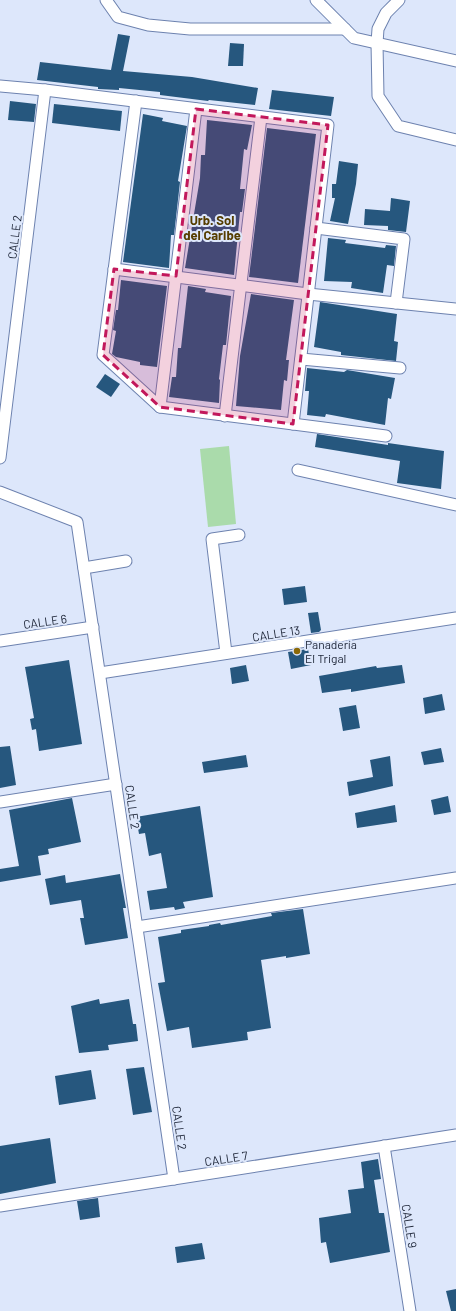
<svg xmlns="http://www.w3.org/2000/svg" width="456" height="1311" font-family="Barlow,sans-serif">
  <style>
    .green { fill: #aadbab }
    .building { fill: #26577e }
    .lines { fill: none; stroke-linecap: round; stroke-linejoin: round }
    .minor-casing { stroke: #6d82af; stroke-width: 13 }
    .minor { stroke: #fff; stroke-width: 11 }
    .marked { fill: #c2185b; fill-opacity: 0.2; stroke: #c2185b; stroke-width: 3; stroke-dasharray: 8 5; stroke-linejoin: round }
    .poi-dot { fill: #8b6908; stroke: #dde7fb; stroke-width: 1.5 }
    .labels { text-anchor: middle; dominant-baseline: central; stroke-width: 4; stroke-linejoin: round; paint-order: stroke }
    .street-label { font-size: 12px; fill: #1b2335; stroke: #dde7fb }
    .poi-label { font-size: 12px; fill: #1b2335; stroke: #dde7fb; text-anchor: start }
    .neighbourhood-label { font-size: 13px; font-weight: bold; fill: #563e00; stroke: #dde7fb }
  </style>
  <rect width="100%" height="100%" fill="#dde7fb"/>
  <!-- green -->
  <polygon class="green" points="229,446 236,524 208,527 200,449"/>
  <!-- building -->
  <g class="building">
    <polygon points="118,34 130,36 123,71 192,77 258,88 255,105 209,100 208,101 160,95 160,92 119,88 119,90 98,89 98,87 37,80 40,62 111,70"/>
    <polygon points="230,43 244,44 243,66 228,66"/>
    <polygon points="272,90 334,97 331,116 269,109"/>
    <polygon points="10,101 36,104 34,122 8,120"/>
    <polygon points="54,104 122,111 120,131 52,123"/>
    <polygon points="143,114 163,118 162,121 187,126 178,181 180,182 174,235 171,235 169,268 123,262"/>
    <polygon points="207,120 252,125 247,150 244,149 240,189 245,189 242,212 240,212 234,275 185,268 200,178 201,155 205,155"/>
    <polygon points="267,128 316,134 298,283 249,277"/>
    <polygon points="339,161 358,164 356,184 348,224 330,221 335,198 332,198 332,184 336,184"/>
    <polygon points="391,198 410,201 406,232 388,230 388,226 364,225 365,209 390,211"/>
    <polygon points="328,238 346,240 345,243 385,248 386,245 396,246 394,266 387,265 383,293 351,288 352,282 324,281"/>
    <polygon points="121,280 167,286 157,367 140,365 140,362 116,357 112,354 116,331 113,330 116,310 118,310"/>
    <polygon points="188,286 206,289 205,292 231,296 226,345 223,345 219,379 220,380 219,403 169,397 172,377 176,377 178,348 181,348"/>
    <polygon points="251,294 294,300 286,360 289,360 287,381 284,380 281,410 236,406 240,356"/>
    <polygon points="320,302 397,314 394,341 398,342 396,361 341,355 341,352 314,347"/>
    <polygon points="307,368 344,372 347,370 395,378 391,399 388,398 385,425 326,414 325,417 307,415 309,391 305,391"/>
    <polygon points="105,374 120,384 111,397 96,387"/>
    <polygon points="317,434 388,445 388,443 444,451 441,489 397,483 400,461 315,447"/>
    <polygon points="305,586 307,602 284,605 282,589"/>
    <polygon points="318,612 321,630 319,632 311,633 308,613"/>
    <polygon points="308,649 311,665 291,669 288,652"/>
    <polygon points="69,660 82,744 39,751 36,729 32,730 30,719 34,718 25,667"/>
    <polygon points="246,665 249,681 232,684 230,668"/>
    <polygon points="402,665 405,683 351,692 351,689 322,693 319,676 376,666 377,668"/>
    <polygon points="442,694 445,710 425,714 423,698"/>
    <polygon points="356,705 360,728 343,731 339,708"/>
    <polygon points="10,746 16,785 0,788 0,747"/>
    <polygon points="441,748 444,762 424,765 421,752"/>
    <polygon points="246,755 248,767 204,773 202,762"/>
    <polygon points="390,756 393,786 349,796 347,782 373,777 370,760"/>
    <polygon points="448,796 451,812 434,815 431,800"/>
    <polygon points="72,798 81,842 48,849 49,854 38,856 41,875 0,882 0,869 19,866 9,810"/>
    <polygon points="395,805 397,822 357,828 355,813"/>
    <polygon points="200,806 213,897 183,902 185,908 175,910 174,907 150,910 147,891 167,888 161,853 149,856 145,833 139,834 136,817"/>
    <polygon points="120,874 126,908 123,908 128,938 85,945 80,918 84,918 81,900 50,905 45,879 65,875 66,883"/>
    <polygon points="303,909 310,954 286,958 286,956 261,960 271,1028 247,1032 248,1040 192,1048 189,1027 167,1031 158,983 165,982 158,937 181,933 181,930 209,926 209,925 220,923 221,925 272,916 271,913"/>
    <polygon points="99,999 100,1004 129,999 133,1024 136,1024 138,1041 108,1045 109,1050 79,1053 71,1006"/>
    <polygon points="144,1067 152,1112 133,1115 126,1069"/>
    <polygon points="91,1070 96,1099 59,1105 55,1076"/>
    <polygon points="50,1138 56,1183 0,1194 0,1146"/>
    <polygon points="378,1159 381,1179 374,1180 379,1213 384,1213 390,1252 330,1263 326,1242 321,1243 319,1218 351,1213 348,1190 364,1188 361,1162"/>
    <polygon points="98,1198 100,1217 80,1220 77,1201"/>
    <polygon points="202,1243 205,1259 177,1263 175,1247"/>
    <polygon points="456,1289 456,1311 451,1311 446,1291"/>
  </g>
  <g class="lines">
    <defs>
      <g id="minor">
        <polyline points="106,0 118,17 148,25 190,29 345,29"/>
        <polyline points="316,0 354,38 456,61"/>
        <polyline points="399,0 386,13 378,29 377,43 378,96 398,126 456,140"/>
        <polyline points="0,86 45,90 328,125 293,424"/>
        <polyline points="136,101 103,355 160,407 386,436"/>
        <polyline points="316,228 404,239 396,303"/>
        <polyline points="114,269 308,294 456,309"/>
        <polyline points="301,359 400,368"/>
        <polyline points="160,407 196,109"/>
        <polyline points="225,416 261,117"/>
        <polyline points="0,458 45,90"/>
        <polyline points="298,470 456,505"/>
        <polyline points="0,492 77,522 174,1179"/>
        <polyline points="84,568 126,561"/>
        <polyline points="0,641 93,627"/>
        <polyline points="226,653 212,539 239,535"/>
        <polyline points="100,673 456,618"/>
        <polyline points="0,802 116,784"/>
        <polyline points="137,927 456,878"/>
        <polyline points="384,1146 410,1311"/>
        <polyline points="0,1206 456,1135"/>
      </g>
    </defs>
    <!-- minor casing -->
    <use href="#minor" class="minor-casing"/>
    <!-- minor -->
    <use href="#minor" class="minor"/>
  </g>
  <!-- marked area -->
  <path class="marked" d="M196 109 328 125 293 424 160 407 103 355 114 269 176 276Z"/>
  <!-- markers -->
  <circle class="poi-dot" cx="297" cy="651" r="4"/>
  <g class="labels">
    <!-- street labels -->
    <g class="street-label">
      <text transform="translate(14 237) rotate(-83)">CALLE 2</text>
      <text transform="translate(45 621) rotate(-8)">CALLE 6</text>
      <text transform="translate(276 633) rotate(-9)">CALLE 13</text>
      <text transform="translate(133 807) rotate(82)">CALLE 2</text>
      <text transform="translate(180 1128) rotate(82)">CALLE 2</text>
      <text transform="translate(226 1158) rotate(-9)">CALLE 7</text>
      <text transform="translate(410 1226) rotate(81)">CALLE 9</text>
    </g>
    <!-- poi labels -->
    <g class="poi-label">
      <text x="305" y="644">Panadería<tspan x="305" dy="14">El Trigal</tspan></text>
    </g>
    <!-- neighbourhood labels -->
    <g class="neighbourhood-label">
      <text x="212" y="220">Urb. Sol<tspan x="212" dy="15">del Caribe</tspan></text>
    </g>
  </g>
</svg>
